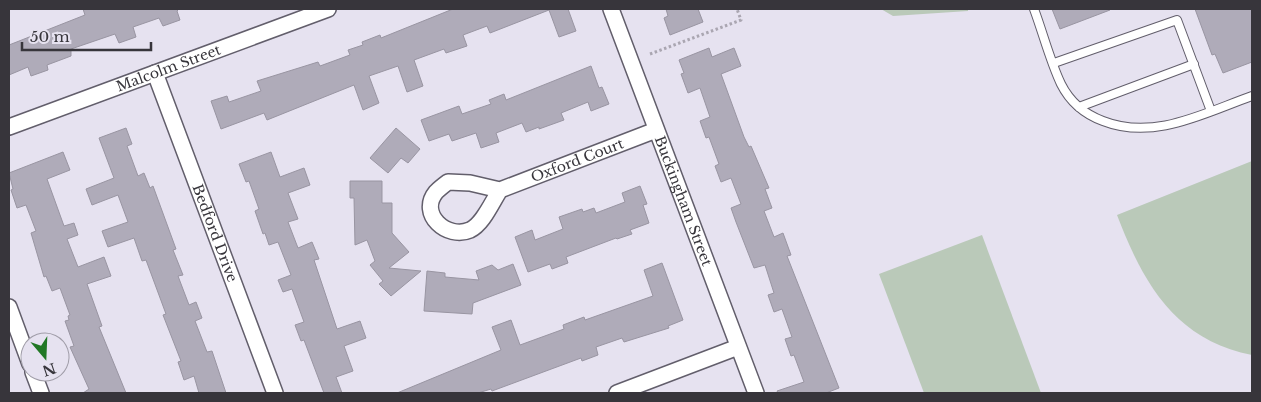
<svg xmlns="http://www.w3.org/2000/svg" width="1261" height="402" font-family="'Libre Baskerville',serif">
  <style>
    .green { fill: #bac9b9 }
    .building { fill: #afabb9; stroke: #9995a2 }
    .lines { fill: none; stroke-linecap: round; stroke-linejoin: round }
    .lane-casing { stroke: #625e6b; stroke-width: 10 }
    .street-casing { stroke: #625e6b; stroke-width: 18 }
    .path { stroke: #aaa6b1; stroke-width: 3; stroke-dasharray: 2.5 2.5; stroke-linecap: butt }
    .lane { stroke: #fff; stroke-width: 8 }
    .street { stroke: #fff; stroke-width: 15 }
    .labels { text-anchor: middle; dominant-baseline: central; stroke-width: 5; stroke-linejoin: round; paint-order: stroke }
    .street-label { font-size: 14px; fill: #37353b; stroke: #e6e2f0 }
  </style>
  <rect width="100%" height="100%" fill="#e6e2f0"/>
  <!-- green -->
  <g class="green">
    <polygon points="881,9 968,9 968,11 893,16"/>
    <path d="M1252 161V355C1175 340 1143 283 1117 215Z"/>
    <polygon points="982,235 1041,393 924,393 879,274"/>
  </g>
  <!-- building -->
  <g class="building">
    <polygon points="83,9 179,9 177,11 180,20 163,26 159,18 133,27 136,37 119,43 115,34 71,49 71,56 47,65 48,70 31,76 28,67 9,75 9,45 85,15"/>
    <polygon points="453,9 568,9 576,31 559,37 549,10 490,33 487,26 463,35 467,46 446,53 444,49 414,60 423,86 407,92 398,66 369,76 379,103 363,110 354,85 267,120 264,113 221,129 211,101 227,96 229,102 261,91 257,81 318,62 320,66 350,55 348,50 363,45 362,42 380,35 381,38"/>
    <polygon points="666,9 698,9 703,22 670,35 664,18 668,16"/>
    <polygon points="1052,9 1109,9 1110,10 1060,29"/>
    <polygon points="1195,9 1252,9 1252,62 1223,73 1215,54 1212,55"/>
    <polygon points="709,48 712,57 734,48 741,66 721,74 744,137 749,147 751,146 769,188 765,189 772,208 764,211 774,237 783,233 791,255 787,256 839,388 826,393 778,393 777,391 804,382 794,355 791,356 785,339 792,337 782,309 774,312 768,295 774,293 765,265 754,268 736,222 731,208 741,204 731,178 721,182 715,166 719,164 709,137 706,138 700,121 710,117 700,88 688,93 681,74 684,73 679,60"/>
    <polygon points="591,66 599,88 602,87 609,104 591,111 588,102 561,113 564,120 539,129 539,127 526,132 522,123 496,133 499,142 481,148 476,133 452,141 449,134 429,141 421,120 459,106 462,114 491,104 489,100 504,94 506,100"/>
    <polygon points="126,128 132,144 127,146 138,176 144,173 150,188 153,186 176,249 173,250 183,275 178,276 189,305 196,302 202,318 195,321 207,352 212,351 226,393 199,393 194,376 184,380 178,362 181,361 163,315 166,314 146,260 142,261 134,238 108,247 102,231 128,222 118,195 92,205 86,189 114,178 99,138"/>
    <polygon points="396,128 420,149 408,163 401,158 388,173 370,158"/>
    <polygon points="63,152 70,170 47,179 64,226 74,223 78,235 67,239 78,267 104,257 111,276 87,284 102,326 99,327 126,393 83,393 89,389 70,347 74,346 65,321 69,320 68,316 70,315 60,288 52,291 46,276 44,277 31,233 36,231 26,205 17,208 11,190 13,189 9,173"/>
    <polygon points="271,152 280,177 304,168 310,185 288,193 298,219 288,222 298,248 312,242 319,259 314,260 337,329 360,321 366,338 344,346 353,371 336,377 342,393 324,393 304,340 301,341 295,325 304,322 292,289 283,292 278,280 291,275 278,242 269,245 265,233 263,234 255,211 259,209 249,181 246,182 239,164"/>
    <polygon points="350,181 382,181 382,203 392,203 392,233 409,252 389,268 421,271 391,296 379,284 383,281 370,265 375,261 367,240 355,245 354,198 350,198"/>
    <polygon points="640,186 647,204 643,205 649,223 630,230 632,234 617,239 616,238 566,257 568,263 552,269 550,264 528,272 515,237 532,230 535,240 563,229 559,217 582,209 583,212 594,208 596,213 625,202 622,193"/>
    <polygon points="662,263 683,320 668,326 669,328 624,342 622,338 596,347 598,355 582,361 581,358 492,391 491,389 478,393 397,393 501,350 492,327 511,320 520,345 564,329 563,325 584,317 585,320 653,296 644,270"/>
    <polygon points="513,264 521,285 473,303 472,314 424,311 427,271 445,273 445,277 479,280 476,271 492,265 498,270"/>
  </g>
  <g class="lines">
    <defs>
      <g id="lane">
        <path d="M1034 9C1043 33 1050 61 1061 84 1070 102 1084 114 1103 121 1154 141 1204 113 1252 96"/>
        <polyline points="1054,63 1177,20 1211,111"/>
        <polyline points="1079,107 1194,64"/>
      </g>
      <g id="street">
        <path id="s1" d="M611 9 756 393"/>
        <path id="s2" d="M155 73 275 393"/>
        <path id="s3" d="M9 127 328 9"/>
        <path id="s4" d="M500 190C492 202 483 224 470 230 447 240 418 214 436 192 439 189 444 185 448 182L470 183 500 190 656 130"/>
        <polyline points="9,307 30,364"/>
        <polyline points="33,372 41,393"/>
        <polyline points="617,393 738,347"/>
      </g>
    </defs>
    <!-- lane casing -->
    <use href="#lane" class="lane-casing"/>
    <!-- street casing -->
    <use href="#street" class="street-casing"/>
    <!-- path -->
    <polyline class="path" points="650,54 741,20 737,9"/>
    <!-- lane -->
    <use href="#lane" class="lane"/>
    <!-- street -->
    <use href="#street" class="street"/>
  </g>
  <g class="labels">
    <!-- street labels -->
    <g class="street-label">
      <text stroke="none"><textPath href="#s3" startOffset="170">Malcolm Street</textPath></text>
      <text stroke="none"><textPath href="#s4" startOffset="271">Oxford Court</textPath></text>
      <text stroke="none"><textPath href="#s1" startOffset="205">Buckingham Street</textPath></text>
      <text stroke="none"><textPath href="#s2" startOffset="171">Bedford Drive</textPath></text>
    </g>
  </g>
  <!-- border -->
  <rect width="1261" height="402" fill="none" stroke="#37353b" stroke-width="20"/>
  <!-- north arrow -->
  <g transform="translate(45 357) rotate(161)"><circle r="24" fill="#e6e2f0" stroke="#a09da8"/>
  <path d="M0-4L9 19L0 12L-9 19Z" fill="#217825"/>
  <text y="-8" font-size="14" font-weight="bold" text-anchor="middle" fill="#37353b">N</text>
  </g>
  <!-- scale -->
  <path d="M22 42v8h129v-8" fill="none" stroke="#37353b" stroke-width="2.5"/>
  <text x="30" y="42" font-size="15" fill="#37353b" stroke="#e6e2f0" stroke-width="4" paint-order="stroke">50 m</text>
</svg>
